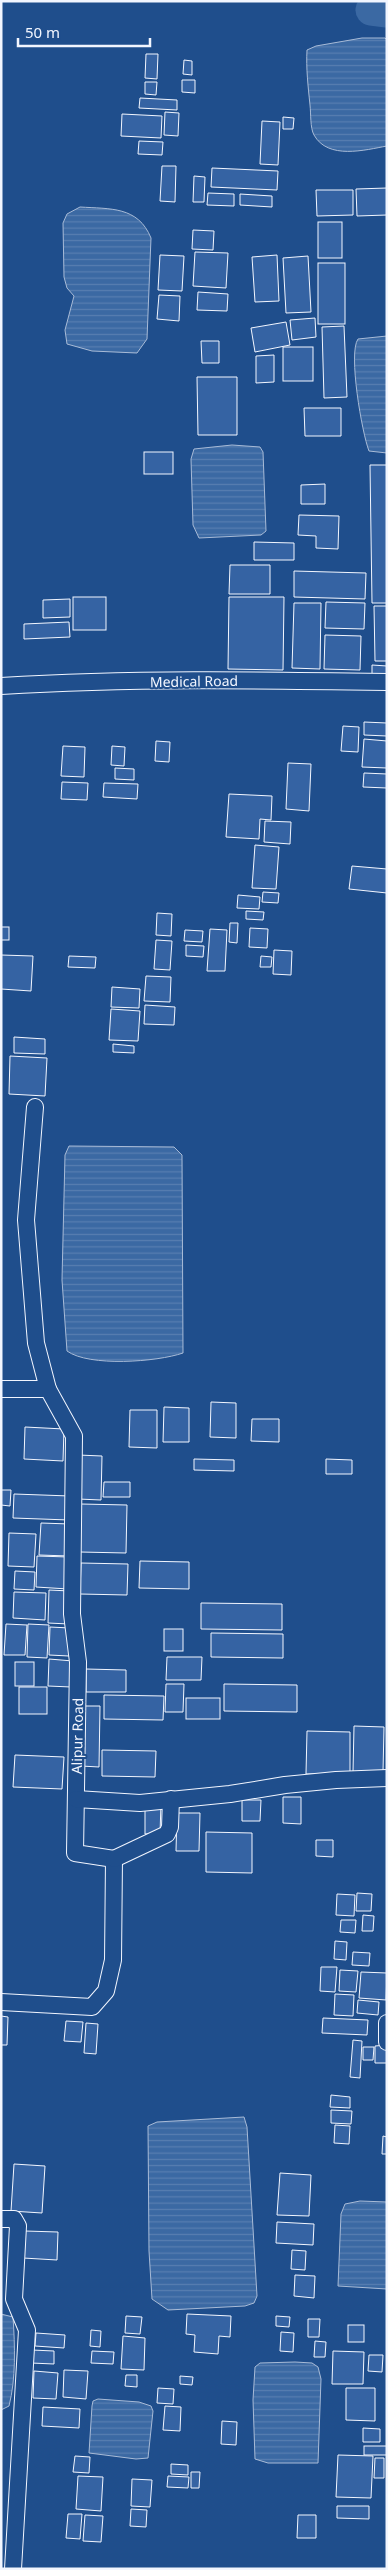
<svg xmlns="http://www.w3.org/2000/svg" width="388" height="2570" font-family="'Noto Sans',sans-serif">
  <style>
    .water { fill: url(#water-rules); stroke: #a8bbd7 }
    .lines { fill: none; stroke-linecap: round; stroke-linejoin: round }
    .river { stroke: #3b69a3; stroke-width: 31 }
    .building { fill: #3563a3; stroke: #f2f6ff }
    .minor-casing { stroke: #f2f6ff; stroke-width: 18 }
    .minor { stroke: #1f4e8c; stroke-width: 16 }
    .labels { text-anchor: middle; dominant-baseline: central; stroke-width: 4; stroke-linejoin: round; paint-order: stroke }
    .street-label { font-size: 14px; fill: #f2f6ff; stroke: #1f4e8c }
  </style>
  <defs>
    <pattern id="water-rules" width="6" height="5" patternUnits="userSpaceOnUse" patternTransform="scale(1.25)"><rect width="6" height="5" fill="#3b69a3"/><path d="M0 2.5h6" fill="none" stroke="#587fb1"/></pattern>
  </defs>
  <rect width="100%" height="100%" fill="#1f4e8c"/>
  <!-- water -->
  <g class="water">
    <path d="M362 38H385L387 40V146C365 150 328 160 314 135 310 128 311 113 310 105 308 86 306 68 307 50L316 46Z"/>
    <path d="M80 207C110 209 138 206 151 238L147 339 137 353 92 351 67 344 65 330 74 296 67 288 64 277 63 223 67 214Z"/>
    <path d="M387 336V453L369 451C362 433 348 353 358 339Z"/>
    <polygon points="232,445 260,447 263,452 266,531 261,535 199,538 193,525 191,459 194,449"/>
    <path d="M69 1146 174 1147 182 1155 183 1353C157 1362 89 1367 67 1351L62 1280 65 1155Z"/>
    <polygon points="244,2117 247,2127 257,2296 254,2303 245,2306 168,2310 152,2299 149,2251 148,2126 157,2122"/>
    <polygon points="360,2201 387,2202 387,2289 338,2286 341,2214 345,2204"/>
    <path d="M1 2314 13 2317C15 2346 16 2379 9 2406L1 2410Z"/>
    <polygon points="295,2362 312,2363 318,2367 321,2379 318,2463 268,2463 255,2459 253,2400 255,2367 260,2363"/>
    <polygon points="98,2399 139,2402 151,2406 153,2411 148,2458 136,2459 89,2453 92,2406 93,2401"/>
  </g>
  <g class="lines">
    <!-- river -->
    <polyline class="river" points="371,10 387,12"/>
  </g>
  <!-- building -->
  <g class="building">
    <polygon points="146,54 158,54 157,79 145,78"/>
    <polygon points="184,60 192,61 192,75 183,74"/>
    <polygon points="182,80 195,80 195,93 182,92"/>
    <polygon points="145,82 157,82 156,95 145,94"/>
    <polygon points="140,98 177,100 177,110 139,108"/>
    <polygon points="165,112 179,113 178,136 164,135"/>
    <polygon points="122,114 162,116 161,138 121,136"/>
    <polygon points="283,117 294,118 293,129 283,129"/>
    <polygon points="262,121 280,122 278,165 260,164"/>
    <polygon points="139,141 163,142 162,155 138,154"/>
    <polygon points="162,166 176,166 175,202 160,201"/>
    <polygon points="212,168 278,171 277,190 211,187"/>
    <polygon points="194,176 205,177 204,202 193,202"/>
    <polygon points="387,188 387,215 357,216 356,189"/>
    <polygon points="316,190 353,190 353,215 317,216"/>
    <polygon points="208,193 234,194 234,206 207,205"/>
    <polygon points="240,194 272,196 272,207 240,205"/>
    <rect x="318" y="222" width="24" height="36"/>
    <polygon points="193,230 214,231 213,250 192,249"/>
    <polygon points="195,252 228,253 226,288 193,286"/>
    <polygon points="160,255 184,256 182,291 158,290"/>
    <polygon points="277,255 279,301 255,302 252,257"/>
    <polygon points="308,256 311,312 286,313 283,258"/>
    <rect x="318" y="263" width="27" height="61"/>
    <polygon points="198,292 228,294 227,311 197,310"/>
    <polygon points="159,295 180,296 179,321 157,319"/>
    <polygon points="315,318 316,337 292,340 290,320"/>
    <polygon points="286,322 290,345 255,352 251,328"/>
    <polygon points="344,326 347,397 324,398 322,327"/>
    <polygon points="201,341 219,341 219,363 202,363"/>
    <rect x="283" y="347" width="30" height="34"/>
    <polygon points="274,355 274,382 256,383 256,356"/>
    <polygon points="197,377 237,377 237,435 198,435"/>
    <polygon points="304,408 341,408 341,436 305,436"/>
    <rect x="144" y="452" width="29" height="22"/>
    <polygon points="370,465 387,465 387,603 372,603"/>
    <polygon points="325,484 325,504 301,504 301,485"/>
    <polygon points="299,515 339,516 338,549 316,548 316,536 298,535"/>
    <polygon points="254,542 294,543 294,560 254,560"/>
    <polygon points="230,565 270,565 270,594 229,594"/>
    <polygon points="294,571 366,573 365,599 294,597"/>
    <rect x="73" y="597" width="33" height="33"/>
    <polygon points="229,597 284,597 283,670 228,669"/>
    <polygon points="70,599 70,617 43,618 43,600"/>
    <polygon points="326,602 365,603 364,629 325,628"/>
    <polygon points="294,603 321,603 320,669 292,668"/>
    <polygon points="374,606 387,606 387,661 375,661"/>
    <polygon points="69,622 70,637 24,639 24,624"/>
    <polygon points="325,635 361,636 360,670 324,669"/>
    <polygon points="372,665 387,666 387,678 372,678"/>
    <polygon points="364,722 387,723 387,736 364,735"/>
    <polygon points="343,726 359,727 358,752 341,751"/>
    <polygon points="364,739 387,741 387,768 362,767"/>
    <polygon points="156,741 170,742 169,762 155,761"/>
    <polygon points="63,746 85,747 84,777 61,776"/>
    <polygon points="112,746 125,747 124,766 111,765"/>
    <polygon points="288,763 311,764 309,811 286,809"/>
    <polygon points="115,768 134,769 134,780 115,779"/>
    <polygon points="364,773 387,774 387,788 363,787"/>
    <polygon points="62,782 88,783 87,800 61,799"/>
    <polygon points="104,783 138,784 137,799 103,797"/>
    <polygon points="229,794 272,796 271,820 260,819 259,839 226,837"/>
    <polygon points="265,821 291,822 290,844 264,842"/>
    <polygon points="255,845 279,847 276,889 252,888"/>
    <polygon points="352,866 387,869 387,893 349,889"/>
    <polygon points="263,892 279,893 278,903 262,902"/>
    <polygon points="238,895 260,897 259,909 237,908"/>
    <polygon points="246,911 264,912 263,920 246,919"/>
    <polygon points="157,913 172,914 171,936 156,935"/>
    <polygon points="230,923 238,923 237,943 229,942"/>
    <rect x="1" y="927" width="8" height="13"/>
    <polygon points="250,928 268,929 267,948 249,947"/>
    <polygon points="210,929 227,930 225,971 207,971"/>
    <polygon points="185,930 203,931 202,942 184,941"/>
    <polygon points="156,940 172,941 170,970 154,969"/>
    <polygon points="186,945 204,946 203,957 186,956"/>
    <polygon points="274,950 292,951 291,975 273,974"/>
    <polygon points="1,955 33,956 31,991 1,989"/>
    <polygon points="69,956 96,957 95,968 68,967"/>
    <polygon points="261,956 272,957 271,967 260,967"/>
    <polygon points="146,976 171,977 170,1002 144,1001"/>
    <polygon points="112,987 140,989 139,1008 111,1007"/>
    <polygon points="145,1005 175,1007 174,1025 144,1024"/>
    <polygon points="111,1009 140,1011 138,1041 109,1040"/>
    <polygon points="14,1037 45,1039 45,1054 14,1053"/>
    <polygon points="113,1044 134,1046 134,1053 113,1052"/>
    <polygon points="10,1056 47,1058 45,1096 9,1094"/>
    <polygon points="211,1402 236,1403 236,1438 210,1437"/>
    <polygon points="164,1407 189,1408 189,1442 163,1442"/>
    <polygon points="130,1410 157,1410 157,1448 129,1447"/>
    <polygon points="252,1419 279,1419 279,1442 251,1441"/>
    <polygon points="25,1427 64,1429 63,1461 24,1459"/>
    <polygon points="78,1455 102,1456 101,1500 78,1499"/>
    <polygon points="194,1459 234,1460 234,1471 194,1470"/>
    <polygon points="326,1459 352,1460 352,1474 326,1474"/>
    <polygon points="104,1482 130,1482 130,1497 103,1497"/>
    <polygon points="1,1490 11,1490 10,1506 1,1505"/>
    <polygon points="14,1494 70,1496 69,1520 13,1518"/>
    <polygon points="81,1504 127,1505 126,1553 80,1552"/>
    <polygon points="41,1523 70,1524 69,1556 39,1555"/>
    <polygon points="9,1533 36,1534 34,1567 8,1566"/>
    <polygon points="37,1556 69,1557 68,1589 36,1587"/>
    <polygon points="140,1561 189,1562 189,1589 139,1588"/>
    <polygon points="81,1563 128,1564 127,1595 80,1594"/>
    <polygon points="15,1571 35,1572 34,1590 14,1589"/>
    <polygon points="49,1590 70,1591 69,1624 48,1623"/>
    <polygon points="14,1592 46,1593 45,1620 13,1618"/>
    <polygon points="201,1603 282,1604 282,1630 201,1629"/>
    <polygon points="6,1624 27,1625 25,1655 4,1655"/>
    <polygon points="28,1624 49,1625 47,1658 27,1657"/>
    <polygon points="50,1627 70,1628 69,1656 49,1655"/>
    <rect x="164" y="1629" width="19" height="22"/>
    <polygon points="211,1633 283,1634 283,1658 211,1657"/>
    <polygon points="167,1657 202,1657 201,1680 166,1680"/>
    <polygon points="49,1659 73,1661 71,1687 48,1686"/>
    <rect x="15" y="1662" width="19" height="24"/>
    <polygon points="86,1669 126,1670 126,1692 86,1692"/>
    <polygon points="166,1684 184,1684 183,1712 165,1712"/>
    <polygon points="224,1684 297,1685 297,1712 224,1711"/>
    <rect x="19" y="1687" width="28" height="27"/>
    <polygon points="104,1695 164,1696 163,1720 104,1719"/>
    <rect x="186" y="1698" width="34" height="21"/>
    <polygon points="82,1706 100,1706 99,1767 81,1766"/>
    <polygon points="354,1726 384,1727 383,1772 353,1772"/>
    <polygon points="307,1731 350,1732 350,1774 306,1774"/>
    <polygon points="102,1750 156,1751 155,1777 102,1776"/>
    <polygon points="15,1755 64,1757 62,1789 13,1787"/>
    <polygon points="283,1797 301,1797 301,1824 283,1823"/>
    <polygon points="242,1800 261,1800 260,1821 242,1821"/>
    <polygon points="145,1803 161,1803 160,1834 145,1834"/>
    <polygon points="177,1813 200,1813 199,1851 176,1851"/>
    <polygon points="206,1832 252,1833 252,1873 206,1872"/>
    <polygon points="316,1840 333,1840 333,1857 316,1856"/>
    <polygon points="357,1893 372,1894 371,1911 356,1911"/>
    <polygon points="337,1894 355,1895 354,1916 336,1915"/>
    <polygon points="363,1915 374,1916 373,1931 362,1931"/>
    <polygon points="341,1920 356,1920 355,1933 340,1932"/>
    <polygon points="335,1941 347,1942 346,1960 334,1959"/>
    <polygon points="353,1952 370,1953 369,1966 352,1965"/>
    <polygon points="321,1967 337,1967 335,1992 320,1991"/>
    <polygon points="340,1970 358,1971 356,1992 339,1991"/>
    <polygon points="361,1972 387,1973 386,2000 359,1998"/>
    <polygon points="335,1994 354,1995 353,2016 334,2015"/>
    <polygon points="358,2000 379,2002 378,2015 357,2013"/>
    <polygon points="1,2016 8,2017 7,2045 1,2045"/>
    <polygon points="323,2018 368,2020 367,2035 322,2033"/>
    <polygon points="66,2021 83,2022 81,2042 64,2041"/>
    <polygon points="86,2023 98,2024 96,2054 84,2053"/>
    <polygon points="353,2040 362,2041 360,2078 350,2077"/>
    <polygon points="387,2045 387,2063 375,2063 375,2046"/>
    <polygon points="363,2047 374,2047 373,2060 363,2060"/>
    <polygon points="331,2095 350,2097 350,2108 330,2107"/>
    <polygon points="331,2110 352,2111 351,2124 331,2123"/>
    <polygon points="335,2125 350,2126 349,2144 334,2143"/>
    <polygon points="383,2136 387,2137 387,2154 382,2154"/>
    <polygon points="14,2164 45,2166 42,2213 11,2211"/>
    <polygon points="280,2173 311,2175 309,2216 277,2215"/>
    <polygon points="277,2222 314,2224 313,2245 276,2243"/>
    <polygon points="25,2231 58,2232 57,2260 23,2258"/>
    <polygon points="292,2250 306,2251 305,2270 291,2269"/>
    <polygon points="295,2275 315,2276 314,2298 294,2296"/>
    <polygon points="187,2314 231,2316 230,2337 219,2336 218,2354 194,2352 195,2335 186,2334"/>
    <polygon points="126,2316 142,2317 140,2334 125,2333"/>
    <polygon points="276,2316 290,2317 289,2327 276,2326"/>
    <polygon points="308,2319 320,2319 319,2337 308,2337"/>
    <rect x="348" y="2325" width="16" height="17"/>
    <polygon points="91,2330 101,2331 100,2347 90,2346"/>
    <polygon points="281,2332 294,2333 293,2352 280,2351"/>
    <polygon points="36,2333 65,2335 64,2348 35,2346"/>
    <polygon points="123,2336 145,2338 144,2370 121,2369"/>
    <polygon points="315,2341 326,2342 325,2357 314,2357"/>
    <polygon points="32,2350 54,2351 54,2364 31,2363"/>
    <polygon points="92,2351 114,2352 113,2364 91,2363"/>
    <polygon points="333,2351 364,2352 363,2384 332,2384"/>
    <polygon points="369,2355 383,2355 382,2372 368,2371"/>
    <polygon points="64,2370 88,2371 86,2399 63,2397"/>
    <polygon points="34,2371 58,2373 56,2399 33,2398"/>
    <polygon points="126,2375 137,2375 137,2387 125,2386"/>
    <polygon points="180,2376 193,2377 192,2385 180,2384"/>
    <polygon points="158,2388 174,2389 173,2404 157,2403"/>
    <polygon points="346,2388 375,2388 375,2421 346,2420"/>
    <polygon points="165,2406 181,2407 180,2431 163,2430"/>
    <polygon points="43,2407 80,2409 79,2428 42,2426"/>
    <polygon points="222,2421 237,2422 236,2445 221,2444"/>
    <polygon points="363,2428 380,2429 380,2442 363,2442"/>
    <rect x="364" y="2446" width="23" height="9"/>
    <polygon points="338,2455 373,2456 371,2498 336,2497"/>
    <polygon points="75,2456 90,2457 89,2473 73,2472"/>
    <polygon points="375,2458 384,2458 384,2478 374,2478"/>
    <polygon points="171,2464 188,2465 188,2475 171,2474"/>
    <polygon points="191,2472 200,2472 199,2488 191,2488"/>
    <polygon points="78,2476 103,2477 101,2511 76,2509"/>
    <polygon points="168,2476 189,2477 188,2488 167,2487"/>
    <polygon points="132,2479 152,2480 150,2507 131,2506"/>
    <polygon points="337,2506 369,2506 369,2519 337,2518"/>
    <polygon points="131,2509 147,2510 146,2527 130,2526"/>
    <polygon points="68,2514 82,2514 80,2539 66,2538"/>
    <polygon points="85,2515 103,2516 101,2542 83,2541"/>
    <polygon points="298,2515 316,2515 316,2538 297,2538"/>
  </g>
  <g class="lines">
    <defs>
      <g id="minor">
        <path d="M1 686C129 678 258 680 387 682"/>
        <polyline points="35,1107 26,1220 36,1343 48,1389"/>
        <polyline points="1,1389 48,1389 74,1436 72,1614 78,1662 75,1853 114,1859 113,1960 106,1991 92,2007 1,2002"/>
        <polyline points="76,1799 140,1803 230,1794 285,1785 336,1780 387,1778"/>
        <polyline points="114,1859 167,1834 170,1827 171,1799"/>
        <polyline points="387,2023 387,2042"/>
        <polyline points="1,2219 14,2219 18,2226 14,2299 27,2330 13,2569"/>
      </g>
    </defs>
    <!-- minor casing -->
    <use href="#minor" class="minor-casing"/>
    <!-- minor -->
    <use href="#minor" class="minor"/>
  </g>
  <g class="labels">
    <!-- street labels -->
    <g class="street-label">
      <text transform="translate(194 681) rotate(-1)">Medical Road</text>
      <text transform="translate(77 1736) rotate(-89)">Alipur Road</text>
    </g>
  </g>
  <!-- border -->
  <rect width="388" height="2570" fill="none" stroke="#f2f6ff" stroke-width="5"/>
  <!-- scale -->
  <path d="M18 38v8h132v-8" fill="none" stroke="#f2f6ff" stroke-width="2.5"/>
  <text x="25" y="38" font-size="15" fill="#f2f6ff" stroke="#1f4e8c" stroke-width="4" paint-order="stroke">50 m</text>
</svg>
